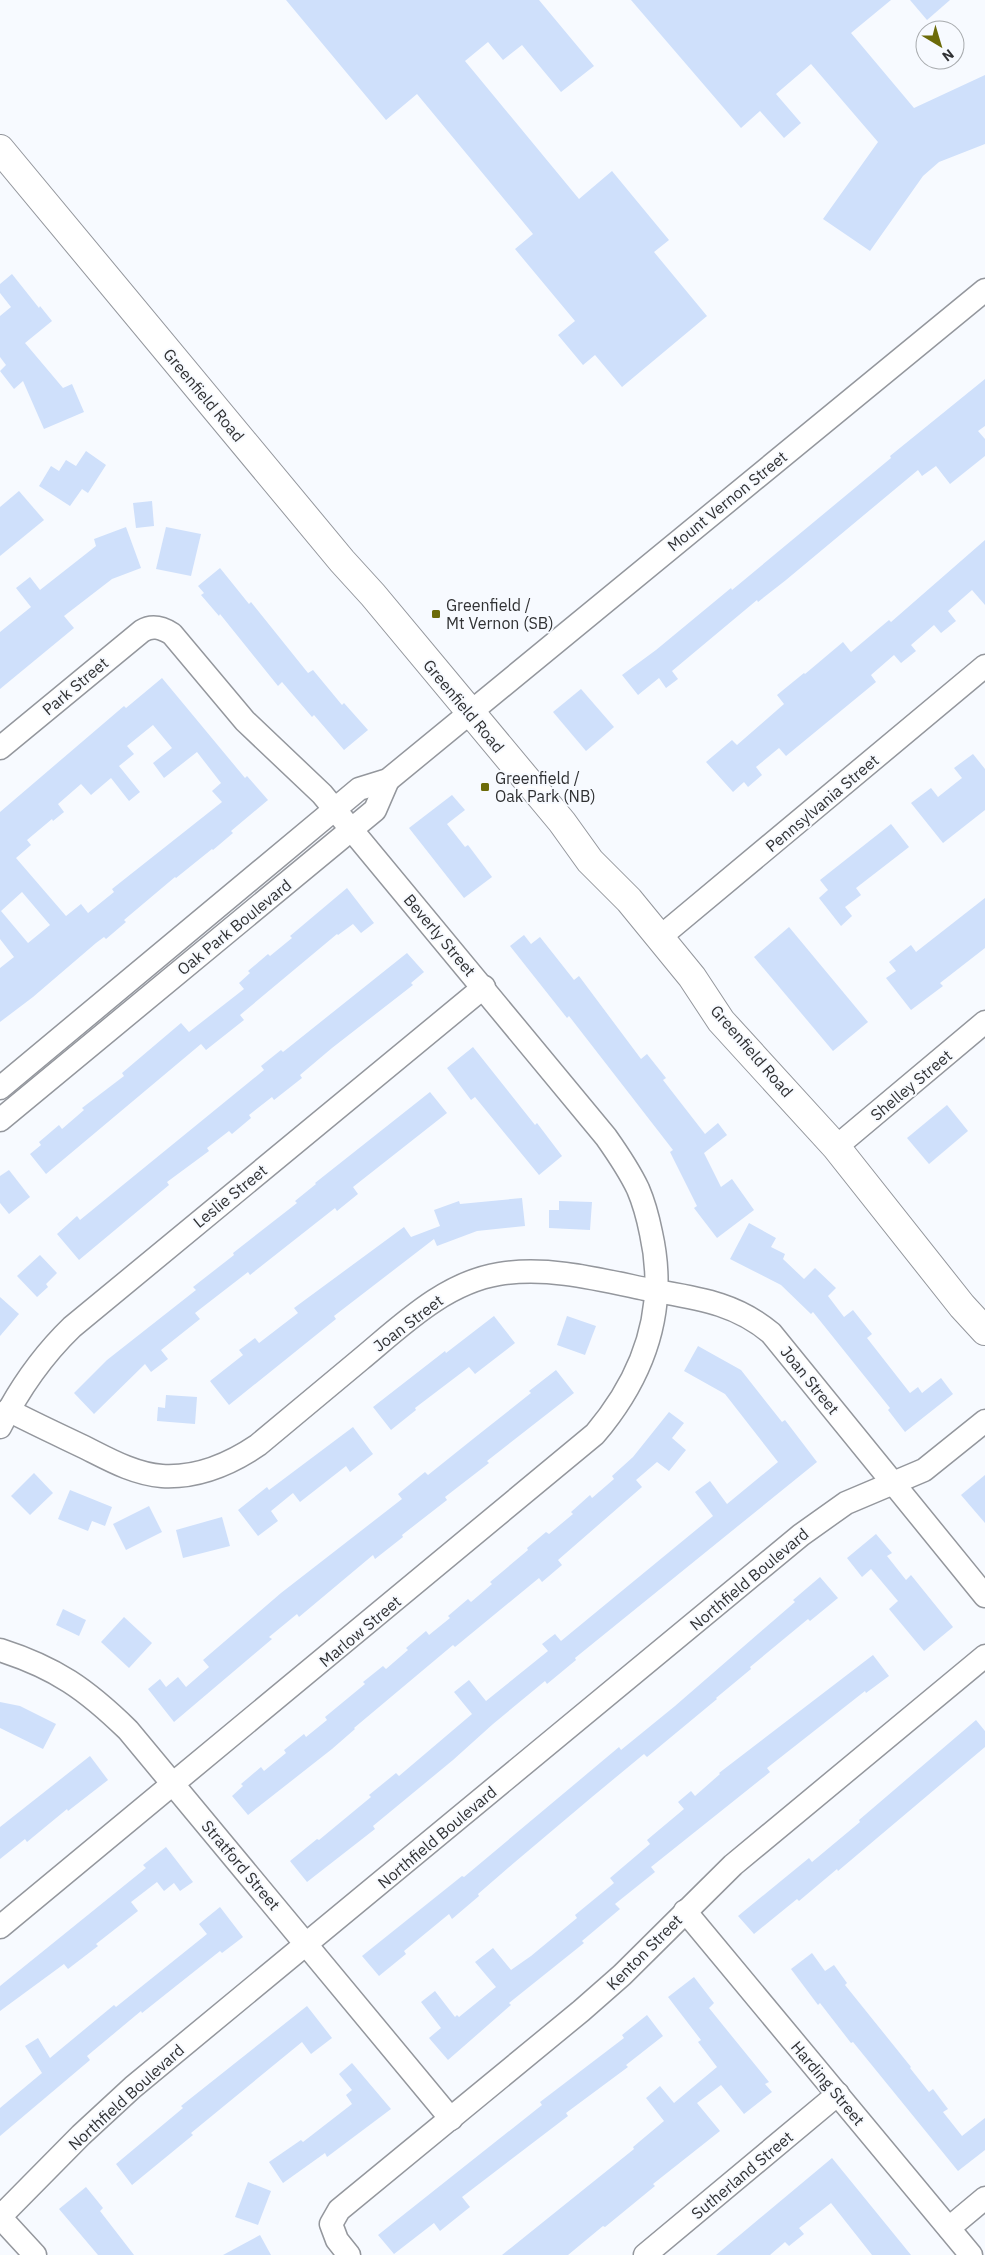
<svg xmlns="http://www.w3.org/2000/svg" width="985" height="2255" font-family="'IBM Plex Sans',sans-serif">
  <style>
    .building { fill: #cfe0fb; fill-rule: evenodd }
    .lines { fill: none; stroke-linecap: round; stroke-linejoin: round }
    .minor-casing { stroke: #94979d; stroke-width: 25 }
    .major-casing { stroke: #94979d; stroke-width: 30 }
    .minor { stroke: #fff; stroke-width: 22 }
    .major { stroke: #fff; stroke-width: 28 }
    .poi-dot { fill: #6c6b09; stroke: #f7faff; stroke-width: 2 }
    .labels { text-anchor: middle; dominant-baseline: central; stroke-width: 4; stroke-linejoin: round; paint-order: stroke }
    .street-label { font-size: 16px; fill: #303133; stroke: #f7faff }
    .poi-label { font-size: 16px; fill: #303133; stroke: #f7faff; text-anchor: start }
  </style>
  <rect width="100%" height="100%" fill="#f7faff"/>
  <!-- building -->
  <g class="building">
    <polygon points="286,0 539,0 594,66 561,92 522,45 503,60 488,42 465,61 579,199 612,171 669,240 654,252 707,316 622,387 595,355 583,365 558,335 575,321 515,249 533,234 417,94 386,120"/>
    <polygon points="631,0 891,0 851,33 914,108 985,75 985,144 939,162 923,176 870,251 823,219 878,142 811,64 776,94 801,123 784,138 760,111 741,128"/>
    <polygon points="910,0 950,0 927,20"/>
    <polygon points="12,274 39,308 40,306 52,321 25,343 63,388 72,384 84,412 44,429 23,381 14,389 0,371 6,365 0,357 0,316 11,307 0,293 0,284"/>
    <polygon points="985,379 985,426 978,431 985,439 985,456 950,484 936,466 922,476 918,470 786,580 758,602 757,600 672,671 678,679 666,688 659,678 638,695 622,675 656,650 731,588 732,590 891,458 890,456"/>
    <polygon points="86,451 106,465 88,493 82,489 70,506 39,486 51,466 59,471 66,460 76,466"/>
    <polygon points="19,491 44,520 0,556 0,507"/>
    <polygon points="152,501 154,526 136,528 133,503"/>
    <polygon points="126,527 141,568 112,579 64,616 74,628 0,689 0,632 31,607 16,588 30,577 40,590 96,546 94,539"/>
    <polygon points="166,527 201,534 191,576 156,569"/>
    <polygon points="985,540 985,605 972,590 948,611 956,621 941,633 934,625 911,645 916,651 901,663 894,655 871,675 876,682 786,756 779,748 756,767 762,775 748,787 744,782 733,792 706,762 732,740 737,745 784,704 777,695 804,673 805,674 843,642 851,652 889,620 891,622"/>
    <polygon points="220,568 249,604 251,602 308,673 313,670 342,705 344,703 368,730 344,750 314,715 312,717 282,682 278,686 220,614 219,616 201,595 204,593 198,586"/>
    <path d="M162 678 245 778 247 776 268 800 231 831 233 833 213 850 212 849 176 878 175 877 124 920 126 922 106 939 104 937 96 943 33 997 0 1022V968L14 957 0 939V812L124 706 126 708ZM153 725 172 748 153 763 164 778 197 752 221 783 212 791 222 802 112 889 114 892 88 913 81 904 66 916 16 858 31 845 27 840 52 819 53 821 64 812 58 804 81 784 91 795 111 778 129 801 140 792 119 766 134 754 127 746ZM22 892 50 925 28 943 1 911Z"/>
    <polygon points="581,689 614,727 586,751 553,712"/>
    <polygon points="973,754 985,769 985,810 943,843 911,803 931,788 938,797 962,778 954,768"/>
    <polygon points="452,795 465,810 447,824 465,847 468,845 492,877 464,898 409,828"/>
    <polygon points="891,824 909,847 856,888 861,895 845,907 852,916 841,926 819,898 828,890 820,880"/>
    <polygon points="347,888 374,923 361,933 353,924 338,935 337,934 240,1015 244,1020 206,1050 201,1044 46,1174 30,1154 41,1145 39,1142 59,1125 62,1129 84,1110 82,1108 124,1076 122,1073 181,1023 189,1032 244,989 239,983 250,973 248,971 268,954 270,956 292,938 290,936"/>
    <polygon points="985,898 985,948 940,983 943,986 911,1010 886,978 896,971 889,962 911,945 916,952"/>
    <polygon points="789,927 868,1022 833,1051 754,957"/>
    <polygon points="524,935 531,944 540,937 574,980 579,976 641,1059 647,1054 666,1078 663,1080 705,1134 718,1123 727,1135 704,1153 721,1187 732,1179 754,1210 717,1238 694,1208 697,1206 670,1152 673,1150 569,1016 567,1018 510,946"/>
    <polygon points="407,953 424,972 411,983 413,985 332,1048 300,1075 302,1078 274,1100 272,1097 249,1115 251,1118 232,1134 229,1131 207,1148 209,1151 167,1182 169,1185 79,1260 57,1234 77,1216 80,1220 264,1070 261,1066 281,1050 283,1052"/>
    <polygon points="473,1047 535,1125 537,1123 562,1156 539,1175 475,1097 471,1100 447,1068"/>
    <polygon points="430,1092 447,1113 353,1187 358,1194 337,1211 335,1208 250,1275 248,1272 195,1313 200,1319 161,1350 168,1359 151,1372 145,1364 94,1414 74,1393 107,1360 196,1290 193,1287 234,1255 233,1253 297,1203 295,1201 316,1184 315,1183"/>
    <polygon points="947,1105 968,1131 929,1164 907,1138"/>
    <polygon points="9,1170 30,1197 9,1214 0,1203 0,1176"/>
    <polygon points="522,1198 525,1226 477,1231 437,1246 434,1239 334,1316 336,1319 229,1405 210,1381 243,1355 239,1350 255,1338 259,1343 298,1313 294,1308 404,1227 411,1237 440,1226 434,1210 459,1201 460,1204"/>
    <polygon points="559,1201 592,1202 590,1230 549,1228 549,1210 559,1210"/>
    <polygon points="749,1223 776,1238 771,1247 785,1254 783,1259 804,1279 815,1268 836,1288 828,1296 844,1317 853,1310 872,1334 867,1338 910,1393 918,1387 922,1393 941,1378 953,1394 905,1432 888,1410 890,1408 813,1312 811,1314 781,1285 730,1259"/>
    <polygon points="40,1255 57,1273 46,1284 48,1287 37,1297 17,1276"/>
    <polygon points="0,1297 19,1314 0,1336"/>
    <polygon points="494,1316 515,1343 475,1374 469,1367 415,1408 416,1410 391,1430 373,1407 445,1351 446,1353"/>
    <polygon points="567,1316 596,1326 585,1355 557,1345"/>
    <polygon points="698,1346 741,1370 782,1422 785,1420 817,1462 575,1658 576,1660 547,1684 545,1681 493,1724 453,1760 373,1826 375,1829 307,1882 290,1861 317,1839 319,1840 371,1797 369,1795 396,1773 399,1776 472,1714 454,1692 469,1680 486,1701 548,1651 542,1644 555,1634 561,1641 713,1516 695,1492 710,1481 727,1504 778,1462 725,1394 684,1371"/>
    <polygon points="556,1370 574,1393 487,1461 489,1463 445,1497 447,1500 402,1535 403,1537 375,1559 373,1555 299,1617 297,1614 269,1637 272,1639 174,1722 148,1689 160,1679 166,1687 178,1677 186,1687 209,1667 203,1660 281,1593 402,1499 398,1494 425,1472 428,1475 478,1435 531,1393 529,1391"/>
    <polygon points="166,1395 197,1397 195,1424 157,1421 158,1407 165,1408"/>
    <polygon points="669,1412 684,1423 672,1438 686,1450 669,1471 657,1462 636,1480 642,1487 558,1560 562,1565 542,1582 539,1578 455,1647 453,1645 354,1728 355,1729 332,1749 248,1815 232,1796 243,1786 241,1784 261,1767 264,1771 286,1753 284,1750 304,1734 306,1737 327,1720 325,1717 365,1684 363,1682 383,1666 386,1669 408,1650 406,1648 426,1631 429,1635 450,1618 448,1616 468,1599 471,1602 492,1584 490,1582 528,1550 527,1548 546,1532 549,1534 573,1514 571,1512 590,1495 592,1498 614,1479 612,1476 633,1457"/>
    <polygon points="353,1427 373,1454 350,1472 346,1466 300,1502 293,1493 271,1511 278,1521 258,1536 238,1510 267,1487 269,1490"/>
    <polygon points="34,1473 53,1493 30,1515 11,1496"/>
    <polygon points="985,1475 985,1523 961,1495"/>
    <polygon points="70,1490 112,1507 105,1526 92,1521 88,1531 58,1519"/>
    <polygon points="149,1506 162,1532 126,1550 113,1524"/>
    <polygon points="222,1517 230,1546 183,1558 176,1530"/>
    <polygon points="876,1534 892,1553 887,1556 906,1580 911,1575 953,1627 924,1651 889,1609 898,1601 871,1569 862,1577 847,1558"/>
    <polygon points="820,1577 838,1598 810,1621 808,1619 750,1667 751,1669 716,1698 717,1699 647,1757 644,1754 592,1797 515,1862 478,1894 479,1896 452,1919 449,1914 404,1951 406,1954 379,1976 362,1956 462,1876 464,1877 619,1747 621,1750 675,1706 795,1602 793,1600"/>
    <polygon points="63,1609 86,1620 79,1636 56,1625"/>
    <polygon points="124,1617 152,1643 129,1668 101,1642"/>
    <polygon points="873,1655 889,1676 866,1693 865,1691 767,1768 770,1772 651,1867 655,1872 615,1904 620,1909 582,1941 584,1943 509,2003 511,2005 448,2060 429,2038 441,2028 421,2002 435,1991 455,2017 457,2015 459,2017 496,1987 475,1962 493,1948 511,1970 531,1956 577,1918 575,1915 614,1883 610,1878 650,1844 647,1840 684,1809 678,1802 691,1791 695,1796 720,1774 719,1773"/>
    <polygon points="0,1702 20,1706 56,1724 43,1749 0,1728"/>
    <polygon points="976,1720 985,1731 985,1747 838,1871 837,1869 799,1901 797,1899 754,1934 738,1916 809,1858 812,1862 860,1822 859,1820"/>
    <polygon points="90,1756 108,1780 68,1811 67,1809 27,1842 25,1839 0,1859 0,1827"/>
    <polygon points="166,1847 193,1882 180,1891 174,1883 164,1891 157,1882 131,1902 138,1911 96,1944 98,1946 68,1969 64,1964 0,2011 0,1986 146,1868 143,1865"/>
    <polygon points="220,1907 243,1937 222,1953 220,1951 142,2013 141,2011 87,2056 90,2060 0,2136 0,2108 42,2073 25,2046 38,2038 50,2058 114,2005 116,2007 207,1934 199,1924"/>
    <polygon points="812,1953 825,1971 834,1965 847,1983 845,1985 911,2067 910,2068 929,2092 933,2089 948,2109 943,2112 962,2136 985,2118 985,2150 958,2171 853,2042 851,2043 820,2003 818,2005 791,1969"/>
    <polygon points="694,1977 714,2003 709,2008 769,2082 765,2084 772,2092 744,2114 721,2085 697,2103 720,2131 653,2184 655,2186 605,2227 603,2226 568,2255 502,2255 634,2149 633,2147 664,2121 646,2098 660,2086 674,2103 717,2067 698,2042 701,2040 668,1997"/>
    <polygon points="307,2006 332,2038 311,2054 302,2042 191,2133 193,2135 132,2185 116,2164 183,2108 181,2106"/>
    <polygon points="647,2015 663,2036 626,2065 628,2067 566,2113 568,2116 462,2197 470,2207 440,2231 434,2223 394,2254 378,2235 542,2105 540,2102 624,2038 622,2035"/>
    <polygon points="352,2063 391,2109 327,2157 325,2153 283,2183 269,2162 301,2140 303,2142 352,2104 346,2095 352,2090 339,2074"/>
    <polygon points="832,2158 911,2255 872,2255 831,2203 799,2228 804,2234 789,2246 785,2242 770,2255 716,2255"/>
    <polygon points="248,2182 271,2191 258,2225 235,2217"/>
    <polygon points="86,2187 103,2208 100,2211 134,2255 98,2255 59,2209"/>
    <polygon points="260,2235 271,2255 223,2255"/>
  </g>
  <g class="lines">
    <defs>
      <g id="minor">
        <path d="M0 748 142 631C152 625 161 627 172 634L245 721 322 794 606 1137C618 1154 629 1170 638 1189 644 1203 648 1218 651 1233 668 1309 645 1375 595 1434L0 1927"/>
        <polyline points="659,938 985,666"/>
        <polyline points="0,1088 359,789 388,780 985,290"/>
        <polyline points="0,1120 375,810 388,780"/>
        <polyline points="836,1147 985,1022"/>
        <path d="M8 1410C33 1423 59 1435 84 1447 108 1459 134 1474 162 1476 197 1478 230 1464 258 1445 292 1417 326 1388 360 1360 401 1326 444 1283 499 1274 547 1266 598 1279 645 1289 693 1298 733 1301 771 1333L985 1596"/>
        <path d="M0 1427C19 1389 42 1356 72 1327L484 987"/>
        <path d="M0 1650C56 1668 86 1689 128 1730L451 2119"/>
        <polyline points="685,1911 971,2255"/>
        <polyline points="0,2217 81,2135 133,2087 801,1535 846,1503 924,1470 985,1421"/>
        <polyline points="0,2217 35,2255"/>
        <polyline points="949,2228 985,2198"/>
        <polyline points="349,2255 337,2240 331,2224 339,2210 581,2011 622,1975 733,1865 985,1656"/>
        <polyline points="645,2255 838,2094"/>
      </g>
      <polyline id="major" points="0,149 342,561 373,595 562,822 590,861 629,900 692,977 721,1021 836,1147 962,1306 985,1331"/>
    </defs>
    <!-- minor casing -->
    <use href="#minor" class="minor-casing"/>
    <!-- major casing -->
    <use href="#major" class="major-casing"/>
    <!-- minor -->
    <use href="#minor" class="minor"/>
    <!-- major -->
    <use href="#major" class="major"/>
  </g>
  <!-- markers -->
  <g class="poi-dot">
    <rect x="431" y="609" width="10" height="10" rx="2.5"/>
    <rect x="480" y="782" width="10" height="10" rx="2.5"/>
  </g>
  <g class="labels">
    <!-- street labels -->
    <g class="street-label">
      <text transform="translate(204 395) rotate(50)">Greenfield Road</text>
      <text transform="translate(727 501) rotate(-39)">Mount Vernon Street</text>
      <text transform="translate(75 686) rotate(-40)">Park Street</text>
      <text transform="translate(464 706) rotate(50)">Greenfield Road</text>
      <text transform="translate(822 803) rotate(-40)">Pennsylvania Street</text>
      <text transform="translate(234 927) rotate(-39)">Oak Park Boulevard</text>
      <text transform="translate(440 935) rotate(50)">Beverly Street</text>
      <text transform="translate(752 1051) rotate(49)">Greenfield Road</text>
      <text transform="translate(911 1085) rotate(-40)">Shelley Street</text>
      <text transform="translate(230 1196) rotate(-39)">Leslie Street</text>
      <text transform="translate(408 1323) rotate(-37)">Joan Street</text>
      <text transform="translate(810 1380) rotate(51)">Joan Street</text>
      <text transform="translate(749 1579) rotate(-40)">Northfield Boulevard</text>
      <text transform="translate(360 1631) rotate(-40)">Marlow Street</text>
      <text transform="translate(437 1837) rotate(-40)">Northfield Boulevard</text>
      <text transform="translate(241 1865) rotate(50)">Stratford Street</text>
      <text transform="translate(644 1952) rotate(-45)">Kenton Street</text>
      <text transform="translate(828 2083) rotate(50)">Harding Street</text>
      <text transform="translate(126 2097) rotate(-42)">Northfield Boulevard</text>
      <text transform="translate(742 2175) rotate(-40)">Sutherland Street</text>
    </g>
    <!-- poi labels -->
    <g class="poi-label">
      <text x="446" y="605">Greenfield /<tspan x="446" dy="18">Mt Vernon (SB)</tspan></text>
      <text x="495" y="778">Greenfield /<tspan x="495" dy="18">Oak Park (NB)</tspan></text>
    </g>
  </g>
  <!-- north arrow -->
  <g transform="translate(940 45) rotate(142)"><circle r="24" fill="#f7faff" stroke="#a7aaad"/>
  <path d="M0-4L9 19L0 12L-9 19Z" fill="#6c6b09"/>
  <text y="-8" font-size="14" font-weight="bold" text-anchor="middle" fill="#303133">N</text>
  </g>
</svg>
